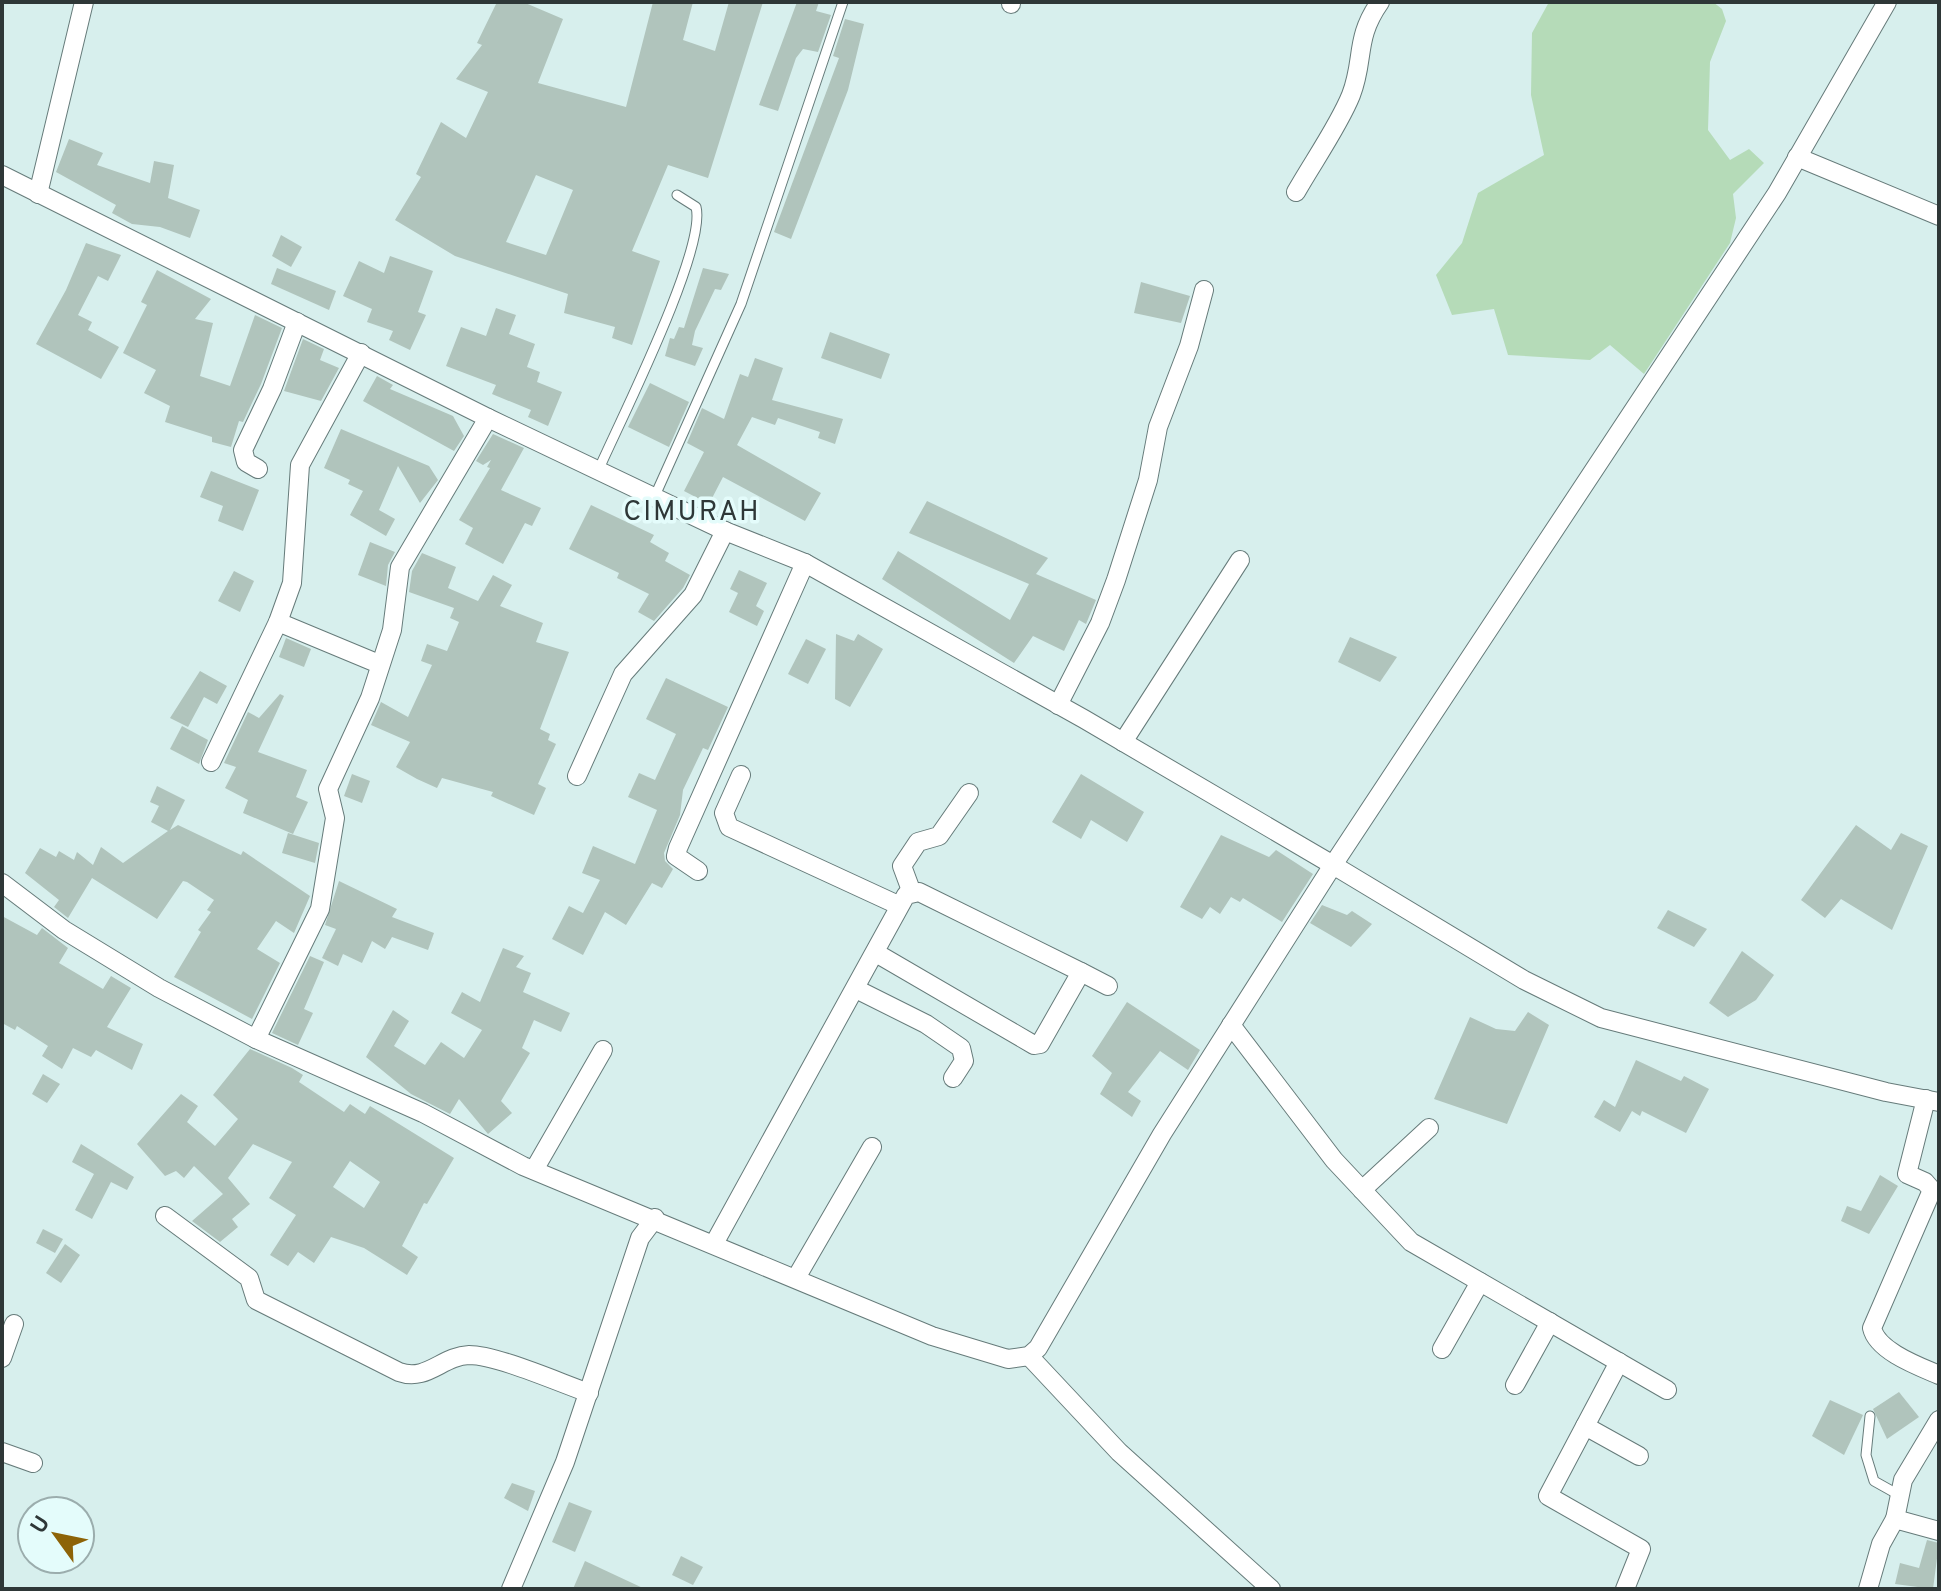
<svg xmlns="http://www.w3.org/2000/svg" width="1941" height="1591" font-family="Overpass,sans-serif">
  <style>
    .green { fill: #b5dbb8 }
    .building { fill: #b0c4bc; fill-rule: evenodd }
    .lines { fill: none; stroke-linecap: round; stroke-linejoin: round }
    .lane-casing { stroke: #667b7a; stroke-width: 11 }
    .street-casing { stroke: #667b7a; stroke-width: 20 }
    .lane { stroke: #fff; stroke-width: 9 }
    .street { stroke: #fff; stroke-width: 18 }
    .labels { text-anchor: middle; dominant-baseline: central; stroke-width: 7; stroke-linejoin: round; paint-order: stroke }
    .quarter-label { font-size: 28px; letter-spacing: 2px; fill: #2e3737; stroke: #e4fcfb }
  </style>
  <rect width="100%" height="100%" fill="#d7efed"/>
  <!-- green -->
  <polygon class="green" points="1549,2 1713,2 1722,9 1726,21 1710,62 1708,130 1730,160 1749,149 1764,163 1733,194 1736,218 1730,243 1644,374 1610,345 1590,360 1508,355 1494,309 1452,315 1436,275 1462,243 1478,193 1544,155 1531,95 1532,33"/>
  <!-- building -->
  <g class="building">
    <path d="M497 2H523L563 19 538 83 626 107 653 2H693L683 40 715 51 729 2H763L708 178 668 165 632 251 660 261 632 345 612 338 615 327 564 313 568 294 455 256 395 220 421 177 416 174 441 122 466 138 488 92 456 79 482 45 477 43ZM536 175 573 190 546 255 506 242Z"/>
    <polygon points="797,2 819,2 816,11 831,15 818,52 803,49 796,58 778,111 759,105"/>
    <polygon points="845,19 864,24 848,90 791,239 774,232 839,58 833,56"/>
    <polygon points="69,139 103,153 97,165 150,183 154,161 174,165 168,198 200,210 190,238 160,227 132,224 112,213 116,205 56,172"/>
    <polygon points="281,235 302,247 291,267 272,256"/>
    <polygon points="86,243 121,255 108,281 98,276 78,315 92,322 88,330 119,347 101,379 36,344 66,290"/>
    <polygon points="390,256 433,271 418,312 426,315 410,350 389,340 393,331 367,322 372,309 343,296 359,261 384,273"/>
    <polygon points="277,268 336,291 329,310 271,284"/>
    <polygon points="703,268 729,274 721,290 715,289 695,331 692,345 703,348 695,366 665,356 670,338 674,339 679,327 684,328"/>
    <polygon points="157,270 211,299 195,319 213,323 200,376 230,386 255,315 282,328 261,384 243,422 239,421 231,447 212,442 212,437 165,422 170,406 144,393 156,370 123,353 147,305 141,302"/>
    <polygon points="1141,282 1190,296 1181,323 1134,313"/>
    <polygon points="496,308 516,315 509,334 535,344 527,367 540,372 537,382 562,392 548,426 528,417 531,410 492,394 496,385 446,366 461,327 486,336"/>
    <polygon points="830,332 890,354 881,379 821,358"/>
    <polygon points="303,339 324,349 320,360 339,368 321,401 284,391"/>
    <polygon points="755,358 783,368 772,400 843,419 835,444 818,438 820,432 778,418 775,425 752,417 737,445 821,493 805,521 723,477 709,504 684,491 704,452 687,443 702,408 724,419 740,374 748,377"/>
    <polygon points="377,376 393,385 390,389 453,416 464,436 454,451 363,401"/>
    <polygon points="650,383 689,402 669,447 628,427"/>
    <polygon points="341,429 429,466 438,480 420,503 398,466 379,510 395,519 386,536 350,515 363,491 348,484 350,480 324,468"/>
    <polygon points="493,434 524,448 501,490 541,508 532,526 525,523 503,564 465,544 473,528 459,520 490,468 487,467 491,460 483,465 476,461"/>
    <polygon points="211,471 259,490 243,531 218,521 223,506 200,497"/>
    <polygon points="927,501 1048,558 1036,574 1096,600 1086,624 1079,620 1064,651 1033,636 1014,663 882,579 898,551 1010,620 1029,584 909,533"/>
    <polygon points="591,505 654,535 650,542 669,553 665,561 690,575 683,588 654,621 638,612 649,594 617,578 619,573 569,549"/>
    <polygon points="370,542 395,552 388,565 386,586 358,575"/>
    <polygon points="422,553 456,567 448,588 478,601 493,575 512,585 500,606 543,623 536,642 569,652 540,729 550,734 548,740 556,744 538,784 546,788 534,815 491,796 493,792 442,778 437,788 417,779 396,767 410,742 371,725 381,702 408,717 432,665 421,661 427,644 447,651 459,622 450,618 454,608 409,592 412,571"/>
    <polygon points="739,570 767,583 756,606 764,611 757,626 729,612 738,593 730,589"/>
    <polygon points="234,571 254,581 240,612 218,601"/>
    <polygon points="836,634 854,641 858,634 883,649 850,707 835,699"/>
    <polygon points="1350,637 1397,657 1380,682 1338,662"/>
    <polygon points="286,638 311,649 304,667 279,657"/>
    <polygon points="806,639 826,649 808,684 788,674"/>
    <polygon points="200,671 227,686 217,704 204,697 188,727 170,718"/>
    <polygon points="666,678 728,707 708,750 703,748 683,790 680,815 664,853 665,861 673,869 662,888 652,883 626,925 605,912 583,955 552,939 569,906 583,913 600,880 582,873 593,846 635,864 657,810 628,797 639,773 655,780 676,734 646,719"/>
    <polygon points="280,694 284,696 258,752 307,770 296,797 308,802 293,834 243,813 248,800 225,788 236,767 224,763 248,712 259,718"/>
    <polygon points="182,726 208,740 199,764 170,749"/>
    <polygon points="352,774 370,781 362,803 344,796"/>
    <polygon points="1081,774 1144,812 1127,842 1091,820 1081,839 1052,822"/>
    <polygon points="157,786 185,800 170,830 178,825 241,855 243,851 310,896 294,933 276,921 257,949 280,963 252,1019 174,977 201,932 198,930 211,912 207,910 214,900 187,882 183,881 157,919 92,878 68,918 54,907 59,900 25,873 40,848 56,857 59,851 74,860 77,852 93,865 101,847 123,863 168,831 151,822 159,806 150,802"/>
    <polygon points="1856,825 1891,850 1901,833 1928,846 1892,930 1841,899 1825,918 1801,900"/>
    <polygon points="288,833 319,843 315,863 282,853"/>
    <polygon points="1221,835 1269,857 1276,850 1313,874 1282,922 1243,898 1240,902 1231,897 1220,914 1210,907 1202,919 1180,907"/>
    <polygon points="339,881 397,909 392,917 434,933 428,950 392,937 385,949 372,941 362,963 343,954 338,966 322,958 336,929 325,925"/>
    <polygon points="1322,905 1347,915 1352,911 1372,924 1351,947 1310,923"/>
    <polygon points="1668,910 1707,929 1694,947 1657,928"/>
    <polygon points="2,916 37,935 42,928 68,948 59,963 103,989 111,976 131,988 107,1027 143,1044 132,1070 96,1050 91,1057 73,1048 62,1069 42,1056 48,1046 17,1026 15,1030 2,1023"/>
    <polygon points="503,948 524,956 516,967 531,973 523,992 570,1013 561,1032 534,1020 522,1048 530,1053 501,1101 512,1113 488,1134 459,1099 450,1114 411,1094 366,1057 393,1010 409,1021 394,1046 425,1065 441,1042 464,1058 482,1030 451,1013 462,992 480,1002"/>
    <polygon points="1742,951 1774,975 1756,1000 1728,1017 1709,1003"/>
    <polygon points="310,956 324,962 304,1009 313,1013 298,1045 272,1033"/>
    <polygon points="1127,1002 1200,1050 1188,1070 1160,1051 1128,1092 1141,1101 1132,1117 1100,1094 1112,1073 1092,1056"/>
    <polygon points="1528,1012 1549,1025 1507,1124 1434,1099 1470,1017 1496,1029 1515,1031"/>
    <path d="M250 1049 292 1068 303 1075 299 1082 344 1112 350 1104 365 1114 370 1106 454 1158 427 1204 424 1203 402 1246 418 1257 407 1275 364 1248 331 1237 314 1263 298 1252 288 1266 270 1255 296 1215 269 1198 292 1162 253 1144 228 1178 250 1204 232 1219 238 1227 220 1242 192 1221 223 1194 194 1166 184 1178 176 1171 165 1176 137 1144 181 1094 198 1106 187 1122 215 1146 238 1119 213 1095ZM350 1161 380 1182 364 1208 333 1187Z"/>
    <polygon points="1636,1060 1681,1081 1684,1076 1709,1089 1686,1133 1642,1111 1640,1116 1632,1111 1620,1132 1594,1117 1604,1100 1615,1107"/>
    <polygon points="43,1074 60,1084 47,1103 32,1094"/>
    <polygon points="81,1144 134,1177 127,1190 111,1182 92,1219 75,1210 94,1174 72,1162"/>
    <polygon points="1880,1175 1898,1186 1869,1234 1841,1221 1847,1206 1861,1211"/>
    <polygon points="43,1229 63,1239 55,1253 36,1243"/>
    <polygon points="65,1244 80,1255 61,1283 46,1273"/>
    <polygon points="1899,1392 1919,1417 1887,1439 1873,1409"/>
    <polygon points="1830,1400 1863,1415 1844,1455 1812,1436"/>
    <polygon points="512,1483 535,1491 528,1511 504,1498"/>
    <polygon points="569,1502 592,1511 575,1552 552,1542"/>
    <polygon points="1927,1540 1939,1543 1933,1589 1895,1584 1900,1563 1919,1568"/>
    <polygon points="681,1556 703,1567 693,1585 672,1575"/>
    <polygon points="585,1561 645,1589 573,1589"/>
  </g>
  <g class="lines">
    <defs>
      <g id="lane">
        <path d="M598 471C619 423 707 249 696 207L677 195"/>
        <polyline points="654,498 741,304 843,2"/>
        <polyline points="1870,1416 1866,1455 1874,1481 1899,1495"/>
      </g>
      <g id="street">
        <polyline points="1011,4 1011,2"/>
        <polyline points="1797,157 1939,216"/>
        <polyline points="2,175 488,418 725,531 805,563 1084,719 1333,865 1777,193 1887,2"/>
        <path d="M1296 192C1313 162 1339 125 1351 95 1365 59 1354 39 1380 2"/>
        <polyline points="38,194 84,2"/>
        <polyline points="258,469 246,462 243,450 272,389 297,322"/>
        <polyline points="278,622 379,664"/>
        <polyline points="1058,705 1100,623 1116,580 1148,480 1158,427 1189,346 1204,290"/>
        <polyline points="1123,742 1240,560"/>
        <polyline points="211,762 278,622 292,583 300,465 361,353"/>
        <polyline points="741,775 724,813 729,827 898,905"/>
        <polyline points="577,776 623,674 693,595 725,531"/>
        <polyline points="698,871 676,856 678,848 805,563"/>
        <polyline points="2,883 64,930 159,988 256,1039 423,1113 523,1166 932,1336 1008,1359 1029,1356 1038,1348 1162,1134 1333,865 1524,980 1601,1018 1886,1092 1939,1102"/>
        <polyline points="912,893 902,866 918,842 939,836 969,793"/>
        <polyline points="1081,972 1108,986"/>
        <polyline points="856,989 926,1024 961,1048 964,1061 953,1078"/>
        <polyline points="1231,1025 1334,1160 1411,1242 1667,1390"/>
        <polyline points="256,1039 320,909 335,818 328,789 370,698 392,630 400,567 488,418"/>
        <path d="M1926 1099 1907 1174 1925 1182 1932 1190 1872 1328C1877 1351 1918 1366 1939 1375"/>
        <polyline points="534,1170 603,1050"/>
        <polyline points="1362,1190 1429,1128"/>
        <path d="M165 1216 249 1278 256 1300 399 1372C427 1382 442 1356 469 1355 497 1355 560 1383 589 1393"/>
        <polyline points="715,1242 906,895 919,892 1081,972 1040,1044 1034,1045 876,953"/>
        <polyline points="796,1278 872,1147"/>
        <polyline points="1442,1349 1480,1282"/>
        <polyline points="1029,1356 1119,1452 1271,1589"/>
        <polyline points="2,1358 14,1324"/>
        <polyline points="1619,1362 1548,1496 1641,1549 1625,1589"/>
        <polyline points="1515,1385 1550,1322"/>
        <polyline points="1585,1426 1639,1456"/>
        <polyline points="2,1452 33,1463"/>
        <polyline points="1895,1519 1903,1480 1939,1420"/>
        <polyline points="511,1589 565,1462 640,1238 655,1218"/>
        <polyline points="1868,1589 1881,1544 1895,1519 1939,1531"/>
      </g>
    </defs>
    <!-- lane casing -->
    <use href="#lane" class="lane-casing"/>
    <!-- street casing -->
    <use href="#street" class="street-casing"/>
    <!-- lane -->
    <use href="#lane" class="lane"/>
    <!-- street -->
    <use href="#street" class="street"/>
  </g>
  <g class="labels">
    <!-- quarter labels -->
    <g class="quarter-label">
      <text x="692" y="513">CIMURAH</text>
    </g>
  </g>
  <!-- border -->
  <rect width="1941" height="1591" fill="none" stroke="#2e3737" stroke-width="8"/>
  <!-- north arrow -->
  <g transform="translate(56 1535) rotate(303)"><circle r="38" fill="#e4fcfb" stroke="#9badad" stroke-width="2"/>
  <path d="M0-6L14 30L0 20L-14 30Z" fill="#8d6307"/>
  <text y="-12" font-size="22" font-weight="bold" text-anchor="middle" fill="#2e3737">U</text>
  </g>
</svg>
